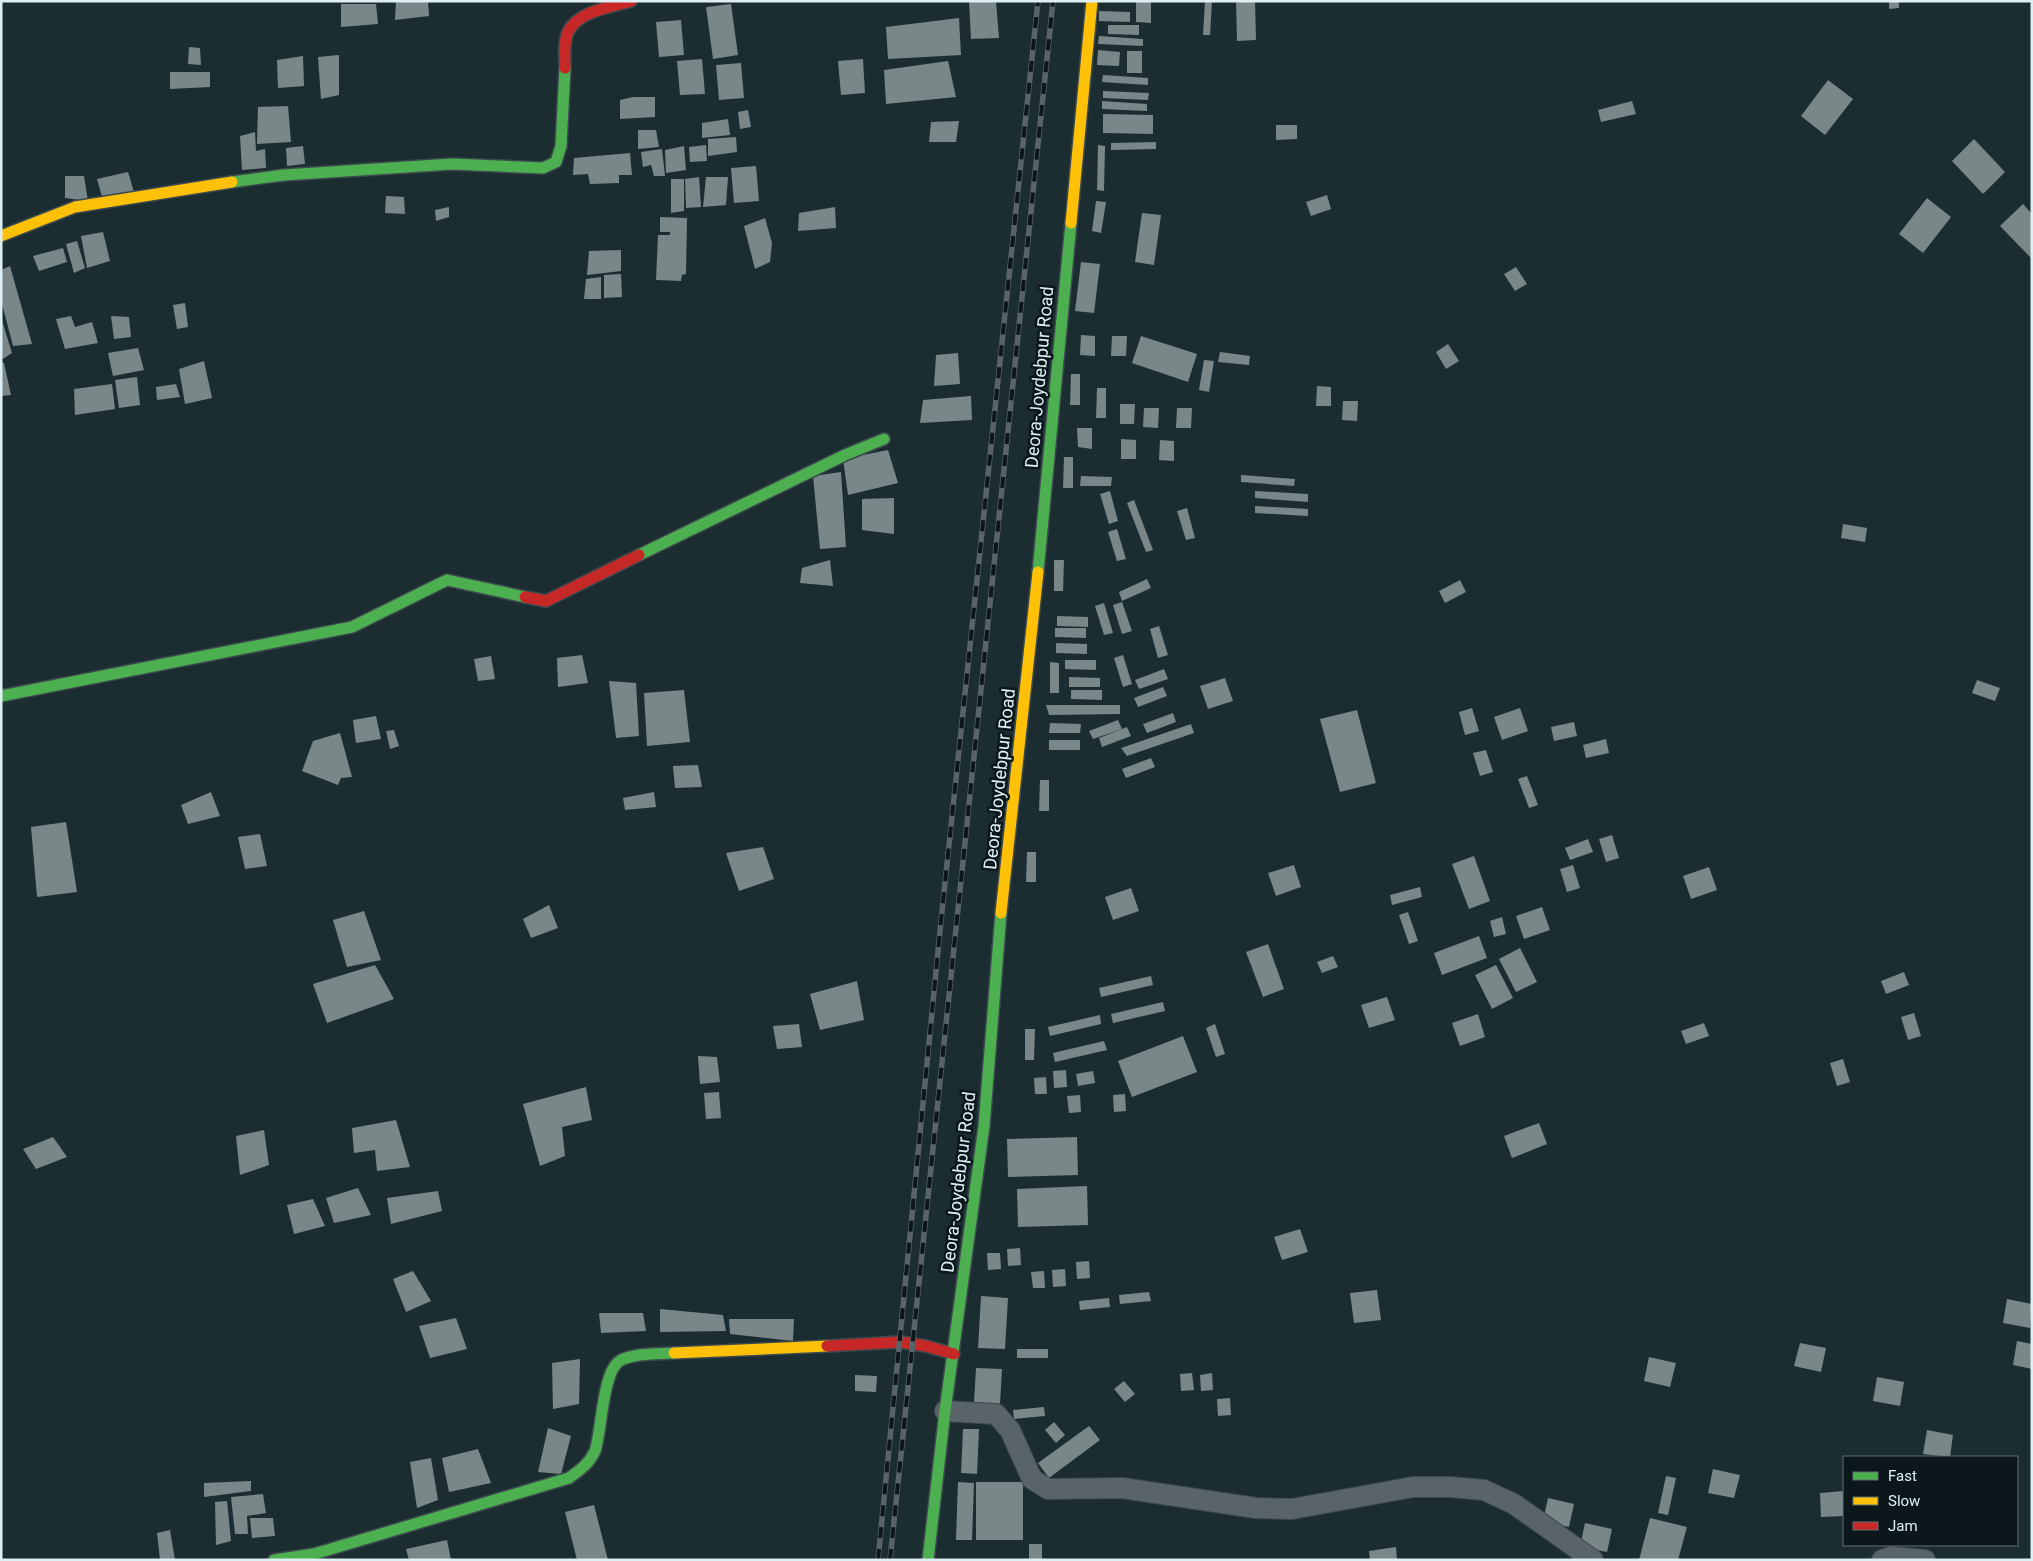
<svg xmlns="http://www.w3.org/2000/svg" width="2033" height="1561" font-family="Roboto,sans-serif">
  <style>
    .building { fill: #798789 }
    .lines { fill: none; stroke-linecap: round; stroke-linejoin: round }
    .street-casing { stroke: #3c494d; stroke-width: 22 }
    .fast-casing { stroke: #3c494d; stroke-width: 14 }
    .slow-casing { stroke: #3c494d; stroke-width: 14 }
    .jam-casing { stroke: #3c494d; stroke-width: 14 }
    .street { stroke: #586468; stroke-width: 20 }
    .fast { stroke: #4caf50; stroke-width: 11 }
    .slow { stroke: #ffc107; stroke-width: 11 }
    .jam { stroke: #c62828; stroke-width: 11 }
    .rail-casing { stroke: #586468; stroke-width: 5.5 }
    .rail { stroke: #0b171b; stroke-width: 4; stroke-dasharray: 11; stroke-linecap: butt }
    .labels { text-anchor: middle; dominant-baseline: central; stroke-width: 5; stroke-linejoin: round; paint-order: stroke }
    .street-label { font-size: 18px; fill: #dff0f5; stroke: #0b171b }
  </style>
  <rect width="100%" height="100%" fill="#1c2d32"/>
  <!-- building -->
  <g class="building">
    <polygon points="396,1 428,1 429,16 395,20"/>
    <polygon points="969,1 996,1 999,38 971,39"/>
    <polygon points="1136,1 1151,1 1151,23 1136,22"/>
    <polygon points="1205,1 1212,1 1210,35 1203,35"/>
    <polygon points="1236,1 1255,1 1256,40 1237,41"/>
    <polygon points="1889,1 1899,1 1899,8 1889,9"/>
    <polygon points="341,4 376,4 378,24 341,27"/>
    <polygon points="731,4 738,55 713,59 706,7"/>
    <polygon points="1099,11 1130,12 1130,22 1099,21"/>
    <polygon points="959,18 961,55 888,59 886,27"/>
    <polygon points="681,20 684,55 659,57 656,22"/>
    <polygon points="1108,25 1139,25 1139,35 1108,34"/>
    <polygon points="1099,36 1143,39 1143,46 1098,44"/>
    <polygon points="189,47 200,48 201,65 188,64"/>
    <polygon points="1098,50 1120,52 1119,66 1097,65"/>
    <rect x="1127" y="51" width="15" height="22"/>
    <polygon points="339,55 339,95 321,99 318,57"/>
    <polygon points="303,56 304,86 278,88 277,60"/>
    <polygon points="702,59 705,94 680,95 677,61"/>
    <polygon points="863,59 865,93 841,95 838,61"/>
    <polygon points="948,61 956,97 886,104 884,70"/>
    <polygon points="741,63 744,98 719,100 716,65"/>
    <polygon points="170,72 210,72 210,87 170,89"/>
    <polygon points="1103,75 1148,78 1148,85 1102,82"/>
    <polygon points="1828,80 1853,99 1825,135 1801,116"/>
    <polygon points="1103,91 1149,93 1148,100 1103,98"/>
    <polygon points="633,97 655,97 655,117 620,119 620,100"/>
    <polygon points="1102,101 1147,104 1147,111 1102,109"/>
    <polygon points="1632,101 1636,114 1601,122 1598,110"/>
    <polygon points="288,106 291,142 257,144 258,107"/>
    <polygon points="748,110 751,127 740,129 738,112"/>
    <polygon points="1103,114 1153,115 1153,134 1103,133"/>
    <polygon points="728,119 730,135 702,138 702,123"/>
    <polygon points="959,121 956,142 929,142 931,122"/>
    <polygon points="1276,125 1297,125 1297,139 1276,140"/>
    <polygon points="638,130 656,130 659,147 638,149"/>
    <polygon points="255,132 256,151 265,149 266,168 242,170 240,136"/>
    <polygon points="736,137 737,152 708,156 708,139"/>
    <polygon points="1974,139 2005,172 1983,194 1952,161"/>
    <polygon points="1156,142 1156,149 1111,150 1111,143"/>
    <polygon points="706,145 707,161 690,162 689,147"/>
    <polygon points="1098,145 1105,146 1104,191 1097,190"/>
    <polygon points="303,146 305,164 287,166 286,148"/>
    <polygon points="684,146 686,170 666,173 665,150"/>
    <polygon points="662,149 665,176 654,176 651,165 643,167 641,152"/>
    <polygon points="630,153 632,175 619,175 619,183 590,184 588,174 573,175 574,158"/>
    <polygon points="756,166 759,201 734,203 731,168"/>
    <polygon points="128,172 134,192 103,200 97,179"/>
    <polygon points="65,176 84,176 88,201 65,198"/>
    <polygon points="699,177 701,207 686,208 685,179"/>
    <polygon points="706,177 728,177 726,205 703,207"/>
    <polygon points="671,179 684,179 684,211 671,213"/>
    <polygon points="1327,195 1331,209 1311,216 1306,202"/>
    <polygon points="386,196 404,197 405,214 385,213"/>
    <polygon points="1927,198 1951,217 1923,253 1899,234"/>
    <polygon points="1096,201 1106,202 1101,233 1092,231"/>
    <polygon points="2023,204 2032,214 2032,259 2000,226"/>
    <polygon points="449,207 449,217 436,221 435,210"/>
    <polygon points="835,207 836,228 798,231 799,213"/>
    <polygon points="1142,213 1161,215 1154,265 1135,262"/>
    <polygon points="660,217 687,218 686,274 682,275 681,281 656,280 658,235 670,235 670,232 660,232"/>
    <polygon points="765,218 772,243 770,262 755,269 744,226"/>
    <polygon points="103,232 110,261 87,268 81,236"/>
    <polygon points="77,241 85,268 74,273 66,244"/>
    <polygon points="63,248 67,262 39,271 33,256"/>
    <polygon points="621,250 621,271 587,275 589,251"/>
    <polygon points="1081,262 1100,264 1094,313 1075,311"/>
    <polygon points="10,266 32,344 13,346 1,300 1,270"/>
    <polygon points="1516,267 1527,284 1515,291 1504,274"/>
    <polygon points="621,274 622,297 604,298 604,275"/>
    <polygon points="601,277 601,299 584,299 586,279"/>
    <polygon points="185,303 188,327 177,329 173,305"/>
    <polygon points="71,316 75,327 92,322 98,343 65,349 56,319"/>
    <polygon points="111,316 129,317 131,337 114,339"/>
    <polygon points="1,317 12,353 3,359 1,354"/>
    <polygon points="1081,335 1095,336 1095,356 1080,355"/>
    <polygon points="1112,336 1127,336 1126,356 1111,356"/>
    <polygon points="1141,336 1197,354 1188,382 1132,363"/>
    <polygon points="1448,344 1459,361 1446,369 1436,352"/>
    <polygon points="138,348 144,370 113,376 108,353"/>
    <polygon points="1220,352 1250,356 1249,365 1218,362"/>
    <polygon points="958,353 960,384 934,386 936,355"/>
    <polygon points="1204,360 1214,361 1209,392 1199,390"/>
    <polygon points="204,361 212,398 185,404 179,369"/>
    <polygon points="1,363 4,363 11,395 1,396"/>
    <polygon points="1071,374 1080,374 1080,405 1070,405"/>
    <polygon points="137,377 140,405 119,408 115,380"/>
    <polygon points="112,384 115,409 75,415 74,389"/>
    <polygon points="176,384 180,397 157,400 156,387"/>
    <polygon points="1317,386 1331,387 1331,406 1316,406"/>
    <polygon points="1097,388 1106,388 1106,418 1096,418"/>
    <polygon points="971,396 972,420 920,423 923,400"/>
    <polygon points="1343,401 1358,401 1357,421 1342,420"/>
    <polygon points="1120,404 1135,404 1134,424 1120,424"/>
    <polygon points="1144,408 1159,408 1158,428 1143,427"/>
    <polygon points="1177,408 1192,408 1191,428 1176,428"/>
    <polygon points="1077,428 1092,428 1092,449 1078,447"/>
    <polygon points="1121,439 1136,440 1136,459 1121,459"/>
    <polygon points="1160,440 1174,441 1174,461 1159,460"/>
    <polygon points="888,450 898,483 848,495 843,459"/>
    <polygon points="1064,457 1073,457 1073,488 1063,488"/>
    <polygon points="841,472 846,547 820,549 813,476"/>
    <polygon points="1241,475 1295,479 1294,486 1241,482"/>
    <polygon points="1081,476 1112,477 1111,486 1080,486"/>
    <polygon points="1110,491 1118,521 1109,524 1100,494"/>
    <polygon points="1255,491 1308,494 1308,502 1255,498"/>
    <polygon points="894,498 894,534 862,530 862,499"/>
    <polygon points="1134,500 1153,550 1146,552 1127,503"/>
    <polygon points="1255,506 1308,509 1308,516 1255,513"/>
    <polygon points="1187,508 1195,538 1186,540 1177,511"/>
    <polygon points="1843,524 1867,528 1865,542 1841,538"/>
    <polygon points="1117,529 1126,559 1117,561 1108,532"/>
    <polygon points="830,560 833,586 800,583 802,568"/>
    <polygon points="1054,560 1064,560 1063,591 1054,591"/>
    <polygon points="1147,579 1151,588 1122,601 1119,592"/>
    <polygon points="1460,580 1466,592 1445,603 1439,591"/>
    <polygon points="1122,602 1132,631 1122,634 1113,605"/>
    <polygon points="1104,603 1113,633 1104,635 1095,606"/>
    <polygon points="1057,616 1088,617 1088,627 1057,626"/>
    <polygon points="1159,626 1168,655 1158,658 1150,629"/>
    <polygon points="1055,628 1086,628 1086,638 1055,637"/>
    <polygon points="1056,643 1087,644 1087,654 1056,653"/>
    <polygon points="582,655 588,683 558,687 557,658"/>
    <polygon points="1123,655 1132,684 1123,687 1114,658"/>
    <polygon points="491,656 495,679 478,681 474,659"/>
    <polygon points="1065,660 1096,660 1096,670 1065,669"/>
    <polygon points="1050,662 1059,663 1059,693 1050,693"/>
    <polygon points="1164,669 1168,679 1139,689 1135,680"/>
    <polygon points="1069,677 1100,678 1100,687 1069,687"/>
    <polygon points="1225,678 1233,701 1208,709 1200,686"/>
    <polygon points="1977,680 2000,688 1995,701 1972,693"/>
    <polygon points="609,681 636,683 639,736 616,738"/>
    <polygon points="1163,687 1167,696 1138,707 1134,698"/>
    <polygon points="684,690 690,742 647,746 644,693"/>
    <polygon points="1071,690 1102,690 1102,700 1071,699"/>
    <polygon points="1046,705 1120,705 1120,714 1049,715"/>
    <polygon points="1472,708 1479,731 1465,735 1459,712"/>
    <polygon points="1520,708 1528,731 1502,740 1494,717"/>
    <polygon points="1357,710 1376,783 1340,792 1320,719"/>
    <polygon points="1173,713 1176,722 1147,733 1143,724"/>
    <polygon points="376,716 381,739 356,743 353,720"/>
    <polygon points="1118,720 1122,729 1093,739 1089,731"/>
    <polygon points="1574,722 1577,736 1554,741 1551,727"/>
    <polygon points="1050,723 1081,724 1080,733 1049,733"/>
    <polygon points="1191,724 1194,733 1127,756 1121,748"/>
    <polygon points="1127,727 1131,736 1102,747 1099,738"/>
    <polygon points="394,730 399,746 390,749 386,731"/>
    <polygon points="340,733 352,777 341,778 338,785 302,771 313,741"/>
    <polygon points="1606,739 1609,753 1586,758 1583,745"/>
    <rect x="1049" y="740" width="31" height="10"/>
    <polygon points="1486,750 1493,772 1480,776 1473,753"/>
    <polygon points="1151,758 1155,767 1126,778 1122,769"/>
    <polygon points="698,765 702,787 675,788 673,766"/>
    <polygon points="1527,776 1538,805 1529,808 1518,779"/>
    <polygon points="1040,780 1049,780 1049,811 1039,811"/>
    <polygon points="211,792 220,816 188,824 181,805"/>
    <polygon points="654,792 656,807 625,810 623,798"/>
    <polygon points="66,822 77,892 37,897 31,827"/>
    <polygon points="260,834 267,866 245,869 238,837"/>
    <polygon points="1612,835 1619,858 1606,862 1599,839"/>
    <polygon points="1588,839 1593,852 1570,860 1565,848"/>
    <polygon points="763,847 774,879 739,891 726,853"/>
    <polygon points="1027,852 1036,852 1036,882 1026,882"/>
    <polygon points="1474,856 1490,901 1469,909 1452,864"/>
    <polygon points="1294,865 1301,887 1276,896 1268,873"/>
    <polygon points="1573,865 1580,888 1567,892 1560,869"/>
    <polygon points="1709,867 1717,890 1691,899 1683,876"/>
    <polygon points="1420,887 1422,897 1392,905 1390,895"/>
    <polygon points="1131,888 1139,911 1113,920 1105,897"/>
    <polygon points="549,905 558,928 531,938 523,919"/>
    <polygon points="1542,907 1550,930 1524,939 1516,916"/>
    <polygon points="364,911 381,960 347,967 333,920"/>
    <polygon points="1408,912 1418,941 1409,944 1399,915"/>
    <polygon points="1502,917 1506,934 1494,937 1490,921"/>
    <polygon points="1479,936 1487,958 1442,975 1434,953"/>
    <polygon points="1268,944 1284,989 1263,997 1246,952"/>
    <polygon points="1520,948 1537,982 1516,992 1499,959"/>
    <polygon points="1333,956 1338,967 1322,973 1317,962"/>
    <polygon points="375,965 394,999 327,1023 313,984"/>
    <polygon points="1496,965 1513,998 1492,1009 1475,975"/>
    <polygon points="1904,972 1909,985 1886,994 1881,981"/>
    <polygon points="1151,976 1153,985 1101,997 1099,988"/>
    <polygon points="857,981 864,1020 820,1030 810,994"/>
    <polygon points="1387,997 1395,1020 1369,1028 1361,1005"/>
    <polygon points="1163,1002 1165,1011 1113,1023 1111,1014"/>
    <polygon points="1914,1013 1921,1036 1908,1040 1901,1017"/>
    <polygon points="1478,1014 1485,1037 1460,1046 1452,1023"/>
    <polygon points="1100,1015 1101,1024 1050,1036 1048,1027"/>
    <polygon points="1704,1023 1709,1036 1686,1044 1681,1031"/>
    <polygon points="799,1024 802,1047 777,1049 773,1026"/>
    <polygon points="1215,1024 1225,1054 1216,1057 1206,1028"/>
    <polygon points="1025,1029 1035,1029 1034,1060 1025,1060"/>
    <polygon points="1183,1036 1197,1072 1132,1097 1118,1061"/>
    <polygon points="1104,1041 1107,1050 1055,1062 1053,1053"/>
    <polygon points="698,1056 717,1057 720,1082 700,1084"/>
    <polygon points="1843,1059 1850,1082 1837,1086 1830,1063"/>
    <polygon points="1066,1070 1067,1087 1054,1088 1053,1071"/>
    <polygon points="1093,1071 1095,1083 1078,1086 1076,1074"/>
    <polygon points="1046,1077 1047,1094 1035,1094 1034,1078"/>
    <polygon points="586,1087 592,1120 562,1127 565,1156 540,1166 523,1104"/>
    <polygon points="719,1092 721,1118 706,1119 704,1093"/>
    <polygon points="1125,1094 1126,1111 1114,1112 1113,1095"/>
    <polygon points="1080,1095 1081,1112 1069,1113 1067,1096"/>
    <polygon points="396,1120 410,1167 377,1171 375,1150 354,1153 352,1128"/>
    <polygon points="1539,1123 1547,1144 1512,1158 1504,1136"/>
    <polygon points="264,1130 269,1165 240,1175 236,1136"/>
    <polygon points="53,1137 67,1157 36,1169 23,1149"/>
    <polygon points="1077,1137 1078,1175 1008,1177 1007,1139"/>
    <polygon points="1087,1186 1088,1225 1018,1227 1017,1189"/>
    <polygon points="358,1188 371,1215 334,1223 326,1198"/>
    <polygon points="438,1191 442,1211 391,1224 387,1198"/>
    <polygon points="313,1199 325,1226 294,1234 287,1205"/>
    <polygon points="1300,1229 1308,1252 1282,1260 1274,1237"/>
    <polygon points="1020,1248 1021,1265 1008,1266 1007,1249"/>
    <polygon points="987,1253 1000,1253 1001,1269 988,1270"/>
    <polygon points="1089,1261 1090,1278 1077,1279 1076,1262"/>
    <polygon points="1065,1269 1066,1286 1053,1287 1052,1270"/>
    <polygon points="413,1271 431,1301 406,1312 393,1279"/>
    <polygon points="1044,1271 1045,1288 1033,1288 1031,1272"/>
    <polygon points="1377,1290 1381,1320 1354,1323 1350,1293"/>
    <polygon points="1149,1292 1151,1301 1120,1304 1119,1295"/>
    <polygon points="981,1296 1008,1298 1005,1349 978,1348"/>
    <polygon points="1109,1298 1110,1307 1080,1310 1079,1301"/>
    <polygon points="2007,1299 2032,1304 2030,1328 2003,1323"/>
    <polygon points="660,1309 723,1315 726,1331 660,1332"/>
    <polygon points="599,1313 643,1313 646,1331 601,1333"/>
    <polygon points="456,1318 467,1349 430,1358 419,1326"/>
    <polygon points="729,1319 794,1319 793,1341 730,1334"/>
    <polygon points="2017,1341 2032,1344 2032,1369 2013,1365"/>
    <polygon points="1800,1343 1826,1348 1821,1372 1794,1366"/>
    <rect x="1017" y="1349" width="31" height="9"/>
    <polygon points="1649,1357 1676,1363 1670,1387 1644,1381"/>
    <polygon points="580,1359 579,1404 553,1409 552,1363"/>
    <polygon points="976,1368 1002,1369 999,1421 973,1420"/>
    <polygon points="1192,1373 1194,1390 1181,1391 1180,1374"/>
    <polygon points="1212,1373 1213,1390 1201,1391 1200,1375"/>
    <polygon points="855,1375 877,1376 876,1392 855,1391"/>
    <polygon points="1877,1377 1904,1382 1900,1406 1873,1401"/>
    <polygon points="1124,1381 1135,1394 1125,1402 1114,1389"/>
    <polygon points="1230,1398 1231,1415 1218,1416 1217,1399"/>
    <polygon points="1044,1407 1045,1416 1014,1419 1013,1410"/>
    <polygon points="1054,1422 1065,1435 1056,1443 1045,1430"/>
    <polygon points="1089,1426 1100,1440 1049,1478 1038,1463"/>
    <polygon points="548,1428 571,1436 561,1474 538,1472"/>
    <polygon points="963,1429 979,1429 977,1474 961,1473"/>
    <polygon points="1927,1430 1953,1435 1950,1457 1923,1454"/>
    <polygon points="478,1449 491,1483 449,1492 442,1458"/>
    <polygon points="431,1458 438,1500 417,1508 410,1462"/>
    <polygon points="1713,1469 1740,1475 1734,1498 1708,1493"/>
    <polygon points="1666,1476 1676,1478 1668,1515 1658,1513"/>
    <polygon points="251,1481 251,1491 204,1497 204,1483"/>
    <polygon points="958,1482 974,1483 972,1540 956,1540"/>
    <rect x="976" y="1482" width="47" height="58"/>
    <polygon points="1844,1491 1844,1516 1821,1517 1820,1493"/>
    <polygon points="263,1494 266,1513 247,1516 248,1534 235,1534 231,1497"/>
    <polygon points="1548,1498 1574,1504 1569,1527 1543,1521"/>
    <polygon points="227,1501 231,1541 216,1545 215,1502"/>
    <polygon points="594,1505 608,1560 577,1560 565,1512"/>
    <polygon points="250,1518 273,1518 275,1536 252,1538"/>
    <polygon points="1650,1518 1687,1527 1678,1560 1639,1560"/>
    <polygon points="1585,1523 1612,1529 1607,1552 1580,1547"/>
    <polygon points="170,1530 175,1560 160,1560 157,1533"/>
    <polygon points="447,1540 451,1560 409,1560 406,1549"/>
    <rect x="1029" y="1544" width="13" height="16"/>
    <polygon points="1396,1547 1397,1560 1370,1560 1369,1551"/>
  </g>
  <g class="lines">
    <defs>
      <g id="street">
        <polyline points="945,1411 996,1414 1010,1430 1032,1479 1048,1489 1122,1488 1256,1508 1292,1509 1413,1487 1450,1487 1484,1490 1514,1504 1593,1560"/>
        <polyline points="1882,1560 1891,1557 1925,1560"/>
      </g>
      <g id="fast">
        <polyline points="232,182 284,175 452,164 543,168 556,162 561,146 565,68"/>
        <polyline points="639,555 845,455 884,439"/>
        <polyline points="1038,572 1071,223"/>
        <polyline points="1,696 352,627 447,580 525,597"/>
        <path d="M274 1560 314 1554 569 1478C580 1470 589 1464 595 1451 602 1431 602 1370 621 1360 637 1353 657 1354 674 1353"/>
        <polyline points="928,1560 945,1411 984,1126 1001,913"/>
      </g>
      <g id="slow">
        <polyline points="1071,223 1092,1"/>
        <polyline points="1,236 75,207 232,182"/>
        <polyline points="1001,913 1038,572"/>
        <polyline points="674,1353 827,1346"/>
      </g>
      <g id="jam">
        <path d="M565 68C565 57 563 43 568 32 578 11 611 7 631 1"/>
        <polyline points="525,597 546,601 639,555"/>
        <polyline points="827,1346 900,1342 926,1346 954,1354"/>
      </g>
    </defs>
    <!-- street casing -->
    <use href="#street" class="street-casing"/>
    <!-- fast casing -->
    <use href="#fast" class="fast-casing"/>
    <!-- slow casing -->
    <use href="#slow" class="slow-casing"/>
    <!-- jam casing -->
    <use href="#jam" class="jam-casing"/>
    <!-- street -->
    <use href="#street" class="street"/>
    <!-- fast -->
    <use href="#fast" class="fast"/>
    <!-- slow -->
    <use href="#slow" class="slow"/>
    <!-- jam -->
    <use href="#jam" class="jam"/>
    <defs>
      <g id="rail">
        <polyline points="878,1560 941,921 1038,1"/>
        <polyline points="890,1560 1053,1"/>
      </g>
    </defs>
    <!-- rail casing -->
    <use href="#rail" class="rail-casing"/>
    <!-- rail -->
    <use href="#rail" class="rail"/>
  </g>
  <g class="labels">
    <!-- street labels -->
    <g class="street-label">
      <text transform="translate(1039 377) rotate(-85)">Deora-Joydebpur Road</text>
      <text transform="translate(999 779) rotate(-84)">Deora-Joydebpur Road</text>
      <text transform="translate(958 1182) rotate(-83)">Deora-Joydebpur Road</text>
    </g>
  </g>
  <!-- border -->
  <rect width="2033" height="1561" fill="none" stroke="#dff0f5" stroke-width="5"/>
  <!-- legend -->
  <rect x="1843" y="1456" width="175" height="90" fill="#0b171b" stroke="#606e72"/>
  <rect x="1853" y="1472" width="25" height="8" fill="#4caf50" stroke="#606e72"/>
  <text x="1888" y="1481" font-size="15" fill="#dff0f5">Fast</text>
  <rect x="1853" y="1497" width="25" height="8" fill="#ffc107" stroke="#606e72"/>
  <text x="1888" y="1506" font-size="15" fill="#dff0f5">Slow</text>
  <rect x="1853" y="1522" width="25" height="8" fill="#c62828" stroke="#606e72"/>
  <text x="1888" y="1531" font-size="15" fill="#dff0f5">Jam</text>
</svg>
